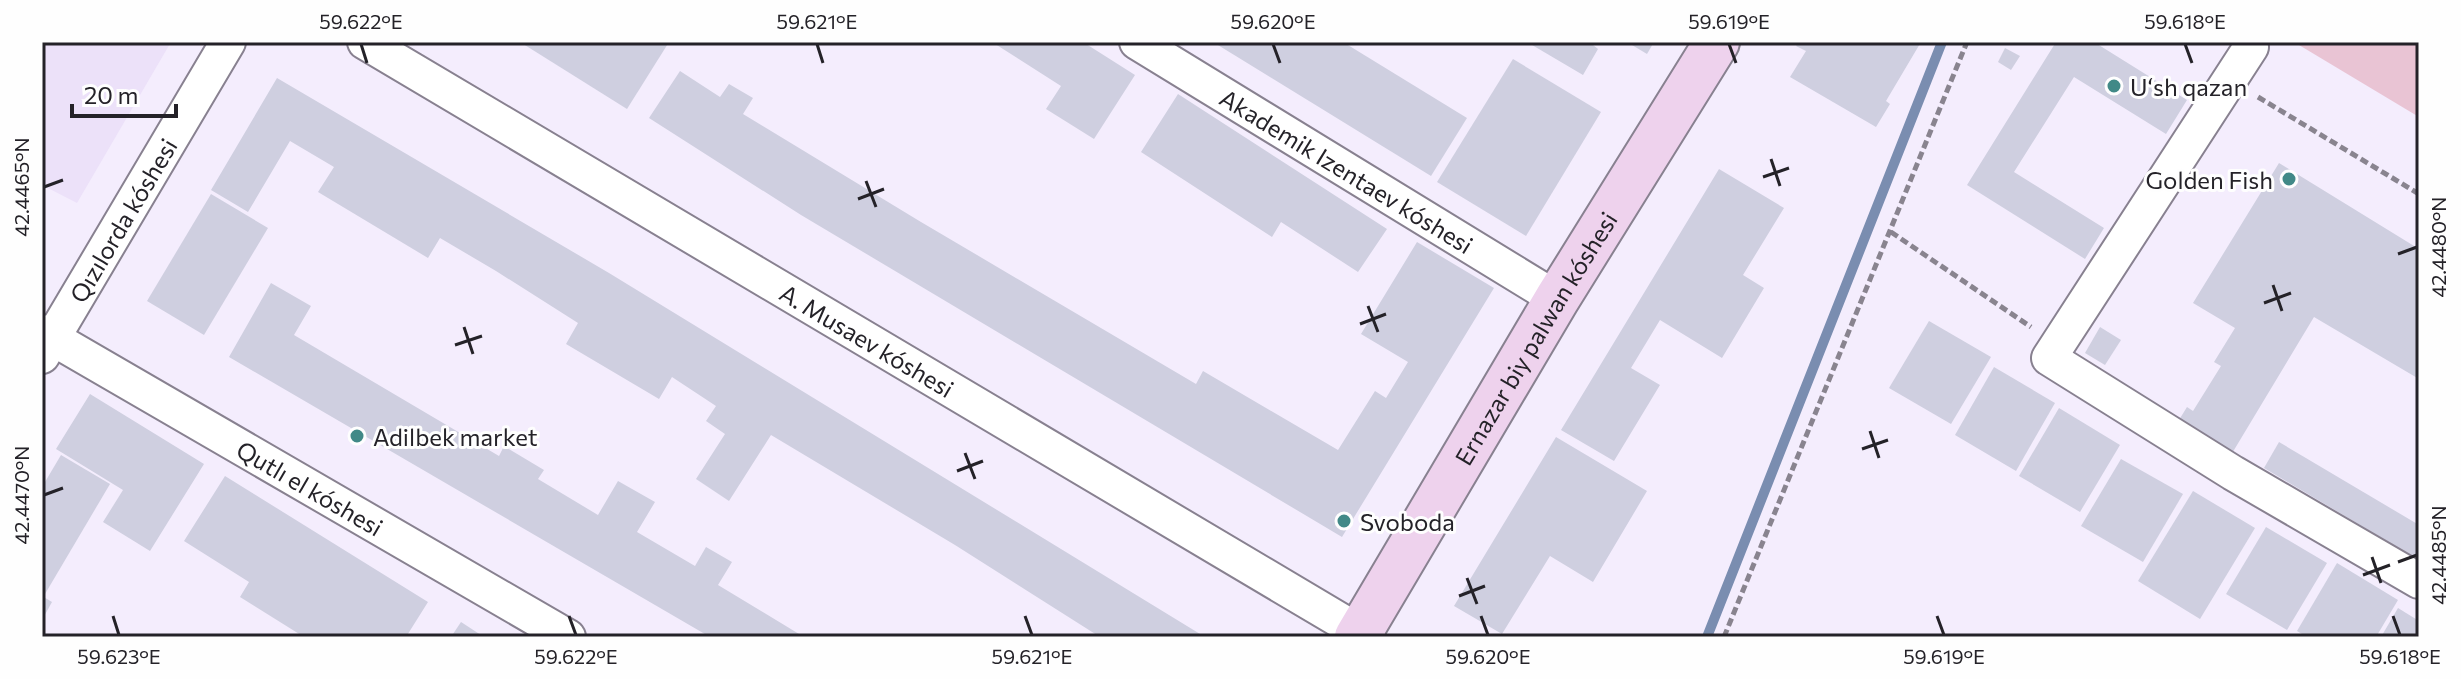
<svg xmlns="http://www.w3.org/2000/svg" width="2461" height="679" font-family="Commissioner,sans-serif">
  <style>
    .built { fill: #ece1f9 }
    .green { fill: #e9c4d4 }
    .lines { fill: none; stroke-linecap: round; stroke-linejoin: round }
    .stream { stroke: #7a8db0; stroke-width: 10 }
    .building { fill: #cfcfe0 }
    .street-casing { stroke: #888190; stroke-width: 38 }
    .secondary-casing { stroke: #888190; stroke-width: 48 }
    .path { stroke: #89848f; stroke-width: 5; stroke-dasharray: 8 4; stroke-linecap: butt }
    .street { stroke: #fff; stroke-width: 34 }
    .secondary { stroke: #eed2ed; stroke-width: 44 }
    .ticks { fill: none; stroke: #242228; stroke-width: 3 }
    .poi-dot { fill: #418987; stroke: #fefefe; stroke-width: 3 }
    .labels { text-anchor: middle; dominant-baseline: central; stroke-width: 6; stroke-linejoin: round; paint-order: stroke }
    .poi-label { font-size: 24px; fill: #242228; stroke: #fefefe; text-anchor: start }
    .street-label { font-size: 24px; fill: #242228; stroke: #fefefe }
    .neatline { fill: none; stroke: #242228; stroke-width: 3 }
    .ticks-label { font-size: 20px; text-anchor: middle; fill: #242228 }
  </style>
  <rect width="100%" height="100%" fill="#f4edfd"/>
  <!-- built -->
  <polygon class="built" points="42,42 171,42 77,203 42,185"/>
  <!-- green -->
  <polygon class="green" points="2294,42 2419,42 2419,117"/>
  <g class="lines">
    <!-- stream -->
    <polyline class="stream" points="1707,637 1942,42"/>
  </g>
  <!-- building -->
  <g class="building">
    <polygon points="520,42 669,42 627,109"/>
    <polygon points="992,42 1083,42 1135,75 1094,139 1046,109 1061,86"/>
    <polygon points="1213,42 1343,42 1467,118 1431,176"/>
    <polygon points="1527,42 1594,42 1593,45 1598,49 1583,75"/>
    <polygon points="1627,42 1654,42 1647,54"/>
    <polygon points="1799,42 1921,42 1886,101 1890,104 1876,127 1790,77 1806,51 1796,46"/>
    <polygon points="2056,42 2094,42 2187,100 2166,134 2074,77 2014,172 2104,228 2085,259 1967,185"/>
    <polygon points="2005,48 2020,56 2011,70 1998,62"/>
    <polygon points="1513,59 1601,112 1526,236 1437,182"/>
    <polygon points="680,71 720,97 729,84 753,98 743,114 921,222 1196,384 1203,371 1338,450 1375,391 1386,398 1408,362 1361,334 1417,242 1494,288 1342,537 801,215 649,118"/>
    <polygon points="277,78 609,273 1205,637 1100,637 955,545 771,435 729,501 696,479 725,434 706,421 716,406 672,377 659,399 566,344 578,323 496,271 440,238 428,258 318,192 334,167 290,141 248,212 211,190"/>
    <polygon points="1178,94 1387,229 1358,272 1281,222 1272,237 1141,152"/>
    <polygon points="2279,163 2419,249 2419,379 2314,317 2228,460 2174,428 2187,407 2193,411 2221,366 2214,362 2235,328 2193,303"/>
    <polygon points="1719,169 1784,208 1743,275 1764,288 1722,358 1660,320 1631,368 1660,385 1614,461 1561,430"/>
    <polygon points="211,194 268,228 204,335 147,301"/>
    <polygon points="271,283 311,306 294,335 499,456 504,446 544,470 538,479 598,515 618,481 655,502 637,532 695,566 706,547 732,562 718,585 804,637 710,637 229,357"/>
    <polygon points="1929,321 1991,357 1951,424 1889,388"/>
    <polygon points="2100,327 2121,340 2105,365 2085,353"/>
    <polygon points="1994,367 2055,403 2016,471 1955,435"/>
    <polygon points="90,394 204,464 150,551 103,522 123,490 56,449"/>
    <polygon points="2059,408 2120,445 2080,512 2019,476"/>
    <polygon points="1556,437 1647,491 1593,582 1550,556 1502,634 1454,606"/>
    <polygon points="2279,442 2419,525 2419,560 2264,468"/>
    <polygon points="61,455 110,484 45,594 42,593 42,487"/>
    <polygon points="2121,459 2183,494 2143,562 2081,526"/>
    <polygon points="225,476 428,602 406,637 304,637 240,597 249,582 184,541"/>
    <polygon points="2193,491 2255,528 2200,619 2138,581"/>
    <polygon points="2266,527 2327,563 2287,630 2226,594"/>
    <polygon points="2337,563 2398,600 2376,637 2307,637 2297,631"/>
    <polygon points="42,596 52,602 42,620"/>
    <polygon points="2398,608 2419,621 2419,637 2381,637"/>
    <polygon points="461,622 484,637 451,637"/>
  </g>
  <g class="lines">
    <defs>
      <g id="street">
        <path id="s1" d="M365 42 1368 637"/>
        <path id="s2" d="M1137 42 1557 299"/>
        <polyline points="2251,47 2049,358 2233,473 2419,581"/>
        <path id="s3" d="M42 332 568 637"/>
        <path id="s4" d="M42 356 228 42"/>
      </g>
      <g id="secondary">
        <path id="s5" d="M1357 637 1557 299 1717 42"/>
      </g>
    </defs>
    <!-- street casing -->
    <use href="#street" class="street-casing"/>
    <!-- secondary casing -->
    <use href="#secondary" class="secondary-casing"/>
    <!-- path -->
    <g class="path">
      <polyline points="2258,97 2419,194"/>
      <polyline points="1891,232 2031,327"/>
      <polyline points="1724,637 1967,42"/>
    </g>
    <!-- street -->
    <use href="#street" class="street"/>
    <!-- secondary -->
    <use href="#secondary" class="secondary"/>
  </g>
  <!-- ticks -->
  <path class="ticks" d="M361 44 367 63M817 44 823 63M1273 44 1280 63M1729 44 1736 63M2185 44 2192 63M1771 159 1780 186M1763 177 1789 168M866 181 876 207M44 187 63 180M858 199 884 189M2398 254 2417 247M2273 285 2282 311M2264 303 2291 293M1368 306 1378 332M1360 324 1386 314M464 327 473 354M455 345 482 336M1870 431 1879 458M1862 449 1888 440M965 453 975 479M957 471 983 461M44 495 63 488M2372 557 2381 583M2398 562 2417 555M2363 575 2390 565M1467 578 1477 604M1459 596 1485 586M113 616 119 635M569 616 576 635M1025 616 1032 635M1481 616 1488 635M1937 616 1944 635M2393 616 2400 635"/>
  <!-- markers -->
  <g class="poi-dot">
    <circle cx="2114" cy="86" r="8"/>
    <circle cx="2289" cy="179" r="8"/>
    <circle cx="357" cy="436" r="8"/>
    <circle cx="1344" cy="521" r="8"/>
  </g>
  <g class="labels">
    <!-- poi labels -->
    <g class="poi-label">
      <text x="2130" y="86">Uʻsh qazan</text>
      <text x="2273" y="179" text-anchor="end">Golden Fish</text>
      <text x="373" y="436">Adilbek market</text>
      <text x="1360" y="521">Svoboda</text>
    </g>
    <!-- street labels -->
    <g class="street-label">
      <text stroke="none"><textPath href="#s2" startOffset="246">Akademik Izentaev kóshesi</textPath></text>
      <text stroke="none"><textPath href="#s4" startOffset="158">Qızılorda kóshesi</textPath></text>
      <text stroke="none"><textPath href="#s5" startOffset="348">Ernazar biy palwan kóshesi</textPath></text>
      <text stroke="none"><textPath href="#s1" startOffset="584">A. Musaev kóshesi</textPath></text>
      <text stroke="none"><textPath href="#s3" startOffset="310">Qutlı el kóshesi</textPath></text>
    </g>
  </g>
  <!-- border -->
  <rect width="2461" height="679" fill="none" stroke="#fefefe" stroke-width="88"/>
  <!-- scale -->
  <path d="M72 104v12h104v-12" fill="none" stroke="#242228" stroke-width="4"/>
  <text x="84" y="104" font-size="24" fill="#242228" stroke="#fefefe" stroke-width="6" paint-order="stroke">20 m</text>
  <rect x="44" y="44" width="2373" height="591" class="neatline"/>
  <g class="ticks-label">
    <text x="361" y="29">59.622°E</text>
    <text x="817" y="29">59.621°E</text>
    <text x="1273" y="29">59.620°E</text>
    <text x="1729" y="29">59.619°E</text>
    <text x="2185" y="29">59.618°E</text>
    <text transform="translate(22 187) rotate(-90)" y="7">42.4465°N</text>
    <text transform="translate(2439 247) rotate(-90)" y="7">42.4480°N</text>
    <text transform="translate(22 495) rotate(-90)" y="7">42.4470°N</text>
    <text transform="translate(2439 555) rotate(-90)" y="7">42.4485°N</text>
    <text x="119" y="664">59.623°E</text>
    <text x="576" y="664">59.622°E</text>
    <text x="1032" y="664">59.621°E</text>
    <text x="1488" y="664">59.620°E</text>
    <text x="1944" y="664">59.619°E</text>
    <text x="2400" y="664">59.618°E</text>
  </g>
</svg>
